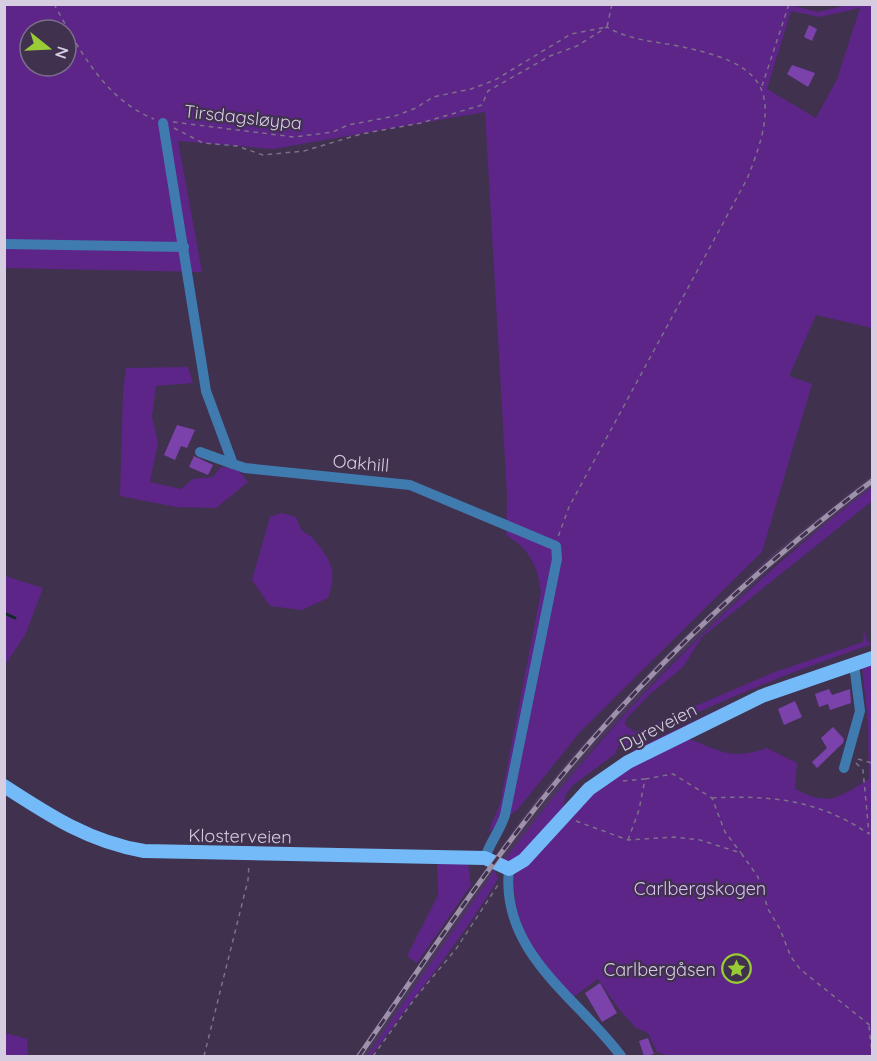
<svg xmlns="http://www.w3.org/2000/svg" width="877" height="1061" font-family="Quicksand,sans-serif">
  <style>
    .built { fill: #4a375c }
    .green { fill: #5d2587; fill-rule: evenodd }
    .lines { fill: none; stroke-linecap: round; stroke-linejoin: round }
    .stream { stroke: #0f2a27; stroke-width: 3 }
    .building { fill: #7c42ab }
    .path { stroke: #7d718a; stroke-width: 1.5; stroke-dasharray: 4.5 4.5; stroke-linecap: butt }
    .minor { stroke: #407baf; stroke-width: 10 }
    .major { stroke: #74baf8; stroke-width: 14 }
    .rail-casing { stroke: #9d92a9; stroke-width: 5 }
    .rail { stroke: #40314f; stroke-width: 3; stroke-dasharray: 9; stroke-linecap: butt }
    .labels { text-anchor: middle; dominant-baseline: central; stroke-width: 4.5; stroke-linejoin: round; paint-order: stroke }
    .street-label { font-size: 18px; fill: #d6cde0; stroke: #40314f }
    .park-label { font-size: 18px; fill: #d9bff4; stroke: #40314f }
    .poi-label { font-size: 18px; fill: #d6cde0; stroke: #40314f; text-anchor: end }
  </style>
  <rect width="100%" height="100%" fill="#40314f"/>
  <!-- built -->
  <g class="built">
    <polygon points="872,475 872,487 775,564 671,664 597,744 503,862 494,857 536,799 579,748 664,656 772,554"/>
    <polygon points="489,864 495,868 492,877 438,957 367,1056 355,1056"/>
  </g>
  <!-- green -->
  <g class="green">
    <path d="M787 4 818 12 847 5H872V328L816 315 789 376 812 384 762 552 580 732 518 809 488 832 500 804 541 592C538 566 529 548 506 535L507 495 485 112 273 149 178 141 202 272 5 268V5ZM860 8 837 79 816 118 767 89 791 11 820 17ZM30 30H66V66H30Z"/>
    <polygon points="188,367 193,383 156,386 152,416 158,443 150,482 181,489 193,479 213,477 221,467 237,468 248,482 216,508 176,507 120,496 123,391 126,368"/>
    <path d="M872 487V501L702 637 683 667 649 695 626 719 625 725 635 732 772 673 863 642 864 631 867 641 872 644C787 673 705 706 625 748L619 745 615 754 573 785 566 794 563 808 525 854 513 861 503 862C609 720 732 595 872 487Z"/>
    <path d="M282 513 296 517C303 539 307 529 316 542 332 563 337 571 328 598L302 610 270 606 252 580 270 517Z"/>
    <polygon points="5,576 43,588 25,635 5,665"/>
    <path d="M872 664V1056H668L657 1052 648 1033 636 1028 618 1008 598 979 572 998C540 965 511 924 514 876L595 789 634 763 689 739C724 752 730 760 767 748L797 763 795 789C829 807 838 798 869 779L868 722 862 667Z"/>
    <polygon points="755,692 757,692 633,753 633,750"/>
    <polygon points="468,863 471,885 417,963 407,956 438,895 437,864"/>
    <path d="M495 870 498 879C460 942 414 997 371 1056H367Z"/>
    <polygon points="5,1033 27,1039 28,1056 5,1056"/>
  </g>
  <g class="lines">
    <!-- stream -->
    <polyline class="stream" points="4,613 15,618"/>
  </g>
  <!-- building -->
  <g class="building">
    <polygon points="809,25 817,29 812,41 804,37"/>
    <polygon points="792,65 815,73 808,87 787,74"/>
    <polygon points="177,425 195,430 187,448 181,446 175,460 164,455"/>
    <polygon points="194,456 213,465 208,475 189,467"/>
    <polygon points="829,689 832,695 850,689 851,703 830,710 828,704 819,707 815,694"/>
    <polygon points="795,701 802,717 784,725 778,709"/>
    <polygon points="833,727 844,739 843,743 817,768 812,762 827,748 821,738"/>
    <polygon points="600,983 617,1013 602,1022 585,993"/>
    <polygon points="648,1038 654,1054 644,1056 639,1041"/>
  </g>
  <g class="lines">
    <!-- path -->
    <g class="path">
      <path d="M54 4C79 49 104 99 154 119"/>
      <polyline points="762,86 789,4"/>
      <polyline points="173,122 294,137 333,132 348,125 395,116 416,108 433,97 471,89 495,80 571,34 607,27 612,4"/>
      <path d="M174 128 203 143 237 146 263 155 304 151 361 134 421 123 482 105 488 91 550 56 577 46 607 27C627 39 650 41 673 45 767 63 784 89 747 179L569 507 558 537"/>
      <polyline points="858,759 872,763"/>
      <polyline points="645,779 673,774 712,798 725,832 741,853"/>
      <polyline points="623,781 645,779 639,810 628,840"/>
      <path d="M712 798C772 795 819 800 869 834L863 770 856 763"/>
      <polyline points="576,821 628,840 674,837 700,840 741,853 758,877 768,909 780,929 791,957 800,969 872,1027"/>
      <polyline points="869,1026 872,1054"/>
      <polyline points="204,1056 248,880 249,864"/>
      <polyline points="373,1056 416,997 456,949 498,885"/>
    </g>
    <!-- minor -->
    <g class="minor">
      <path d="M163 123 206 391 233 464 245 468 410 485 556 546 557 559 505 815C500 831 490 842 485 858"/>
      <polyline points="4,244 184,247"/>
      <polyline points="200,452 233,464"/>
      <polyline points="844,768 860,711 854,664"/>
      <path d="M509 869C500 953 578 998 621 1056"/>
    </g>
    <!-- major -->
    <path class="major" d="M4 786C50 816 90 842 144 851L485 858 509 869 524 860 589 789 628 762 762 696 872 658"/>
    <defs>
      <path id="rail" d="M359 1056C421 967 481 875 549 791 644 674 752 571 872 481"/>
    </defs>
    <!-- rail casing -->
    <use href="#rail" class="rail-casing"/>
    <!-- rail -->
    <use href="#rail" class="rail"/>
  </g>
  <!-- icons -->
  <defs>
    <symbol id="sight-ring" viewBox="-11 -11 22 22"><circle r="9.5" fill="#40314f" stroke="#99cb36" stroke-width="1.5"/><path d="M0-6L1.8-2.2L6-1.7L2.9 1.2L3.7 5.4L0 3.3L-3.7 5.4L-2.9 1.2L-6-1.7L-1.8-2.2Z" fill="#99cb36"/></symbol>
  </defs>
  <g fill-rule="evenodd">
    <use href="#sight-ring" x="720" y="952" width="33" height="33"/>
  </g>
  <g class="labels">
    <!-- street labels -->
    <g class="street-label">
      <text transform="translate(243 117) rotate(6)">Tirsdagsløypa</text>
      <text transform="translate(361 463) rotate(5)">Oakhill</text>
      <text transform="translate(658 727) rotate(-27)">Dyreveien</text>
      <text transform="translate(240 836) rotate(1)">Klosterveien</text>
    </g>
    <!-- park labels -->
    <g class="park-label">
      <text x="700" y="888">Carlbergskogen</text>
    </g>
    <!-- poi labels -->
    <g class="poi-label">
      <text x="716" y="969">Carlbergåsen</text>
    </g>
  </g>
  <!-- border -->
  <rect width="877" height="1061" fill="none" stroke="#d6cde0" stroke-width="12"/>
  <!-- north arrow -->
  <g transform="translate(48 48) rotate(108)"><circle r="28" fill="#40314f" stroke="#7c6f89" stroke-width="1.5"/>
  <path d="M0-4.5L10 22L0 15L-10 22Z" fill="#99cb36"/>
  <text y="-9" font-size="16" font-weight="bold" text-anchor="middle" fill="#d6cde0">N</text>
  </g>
</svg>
